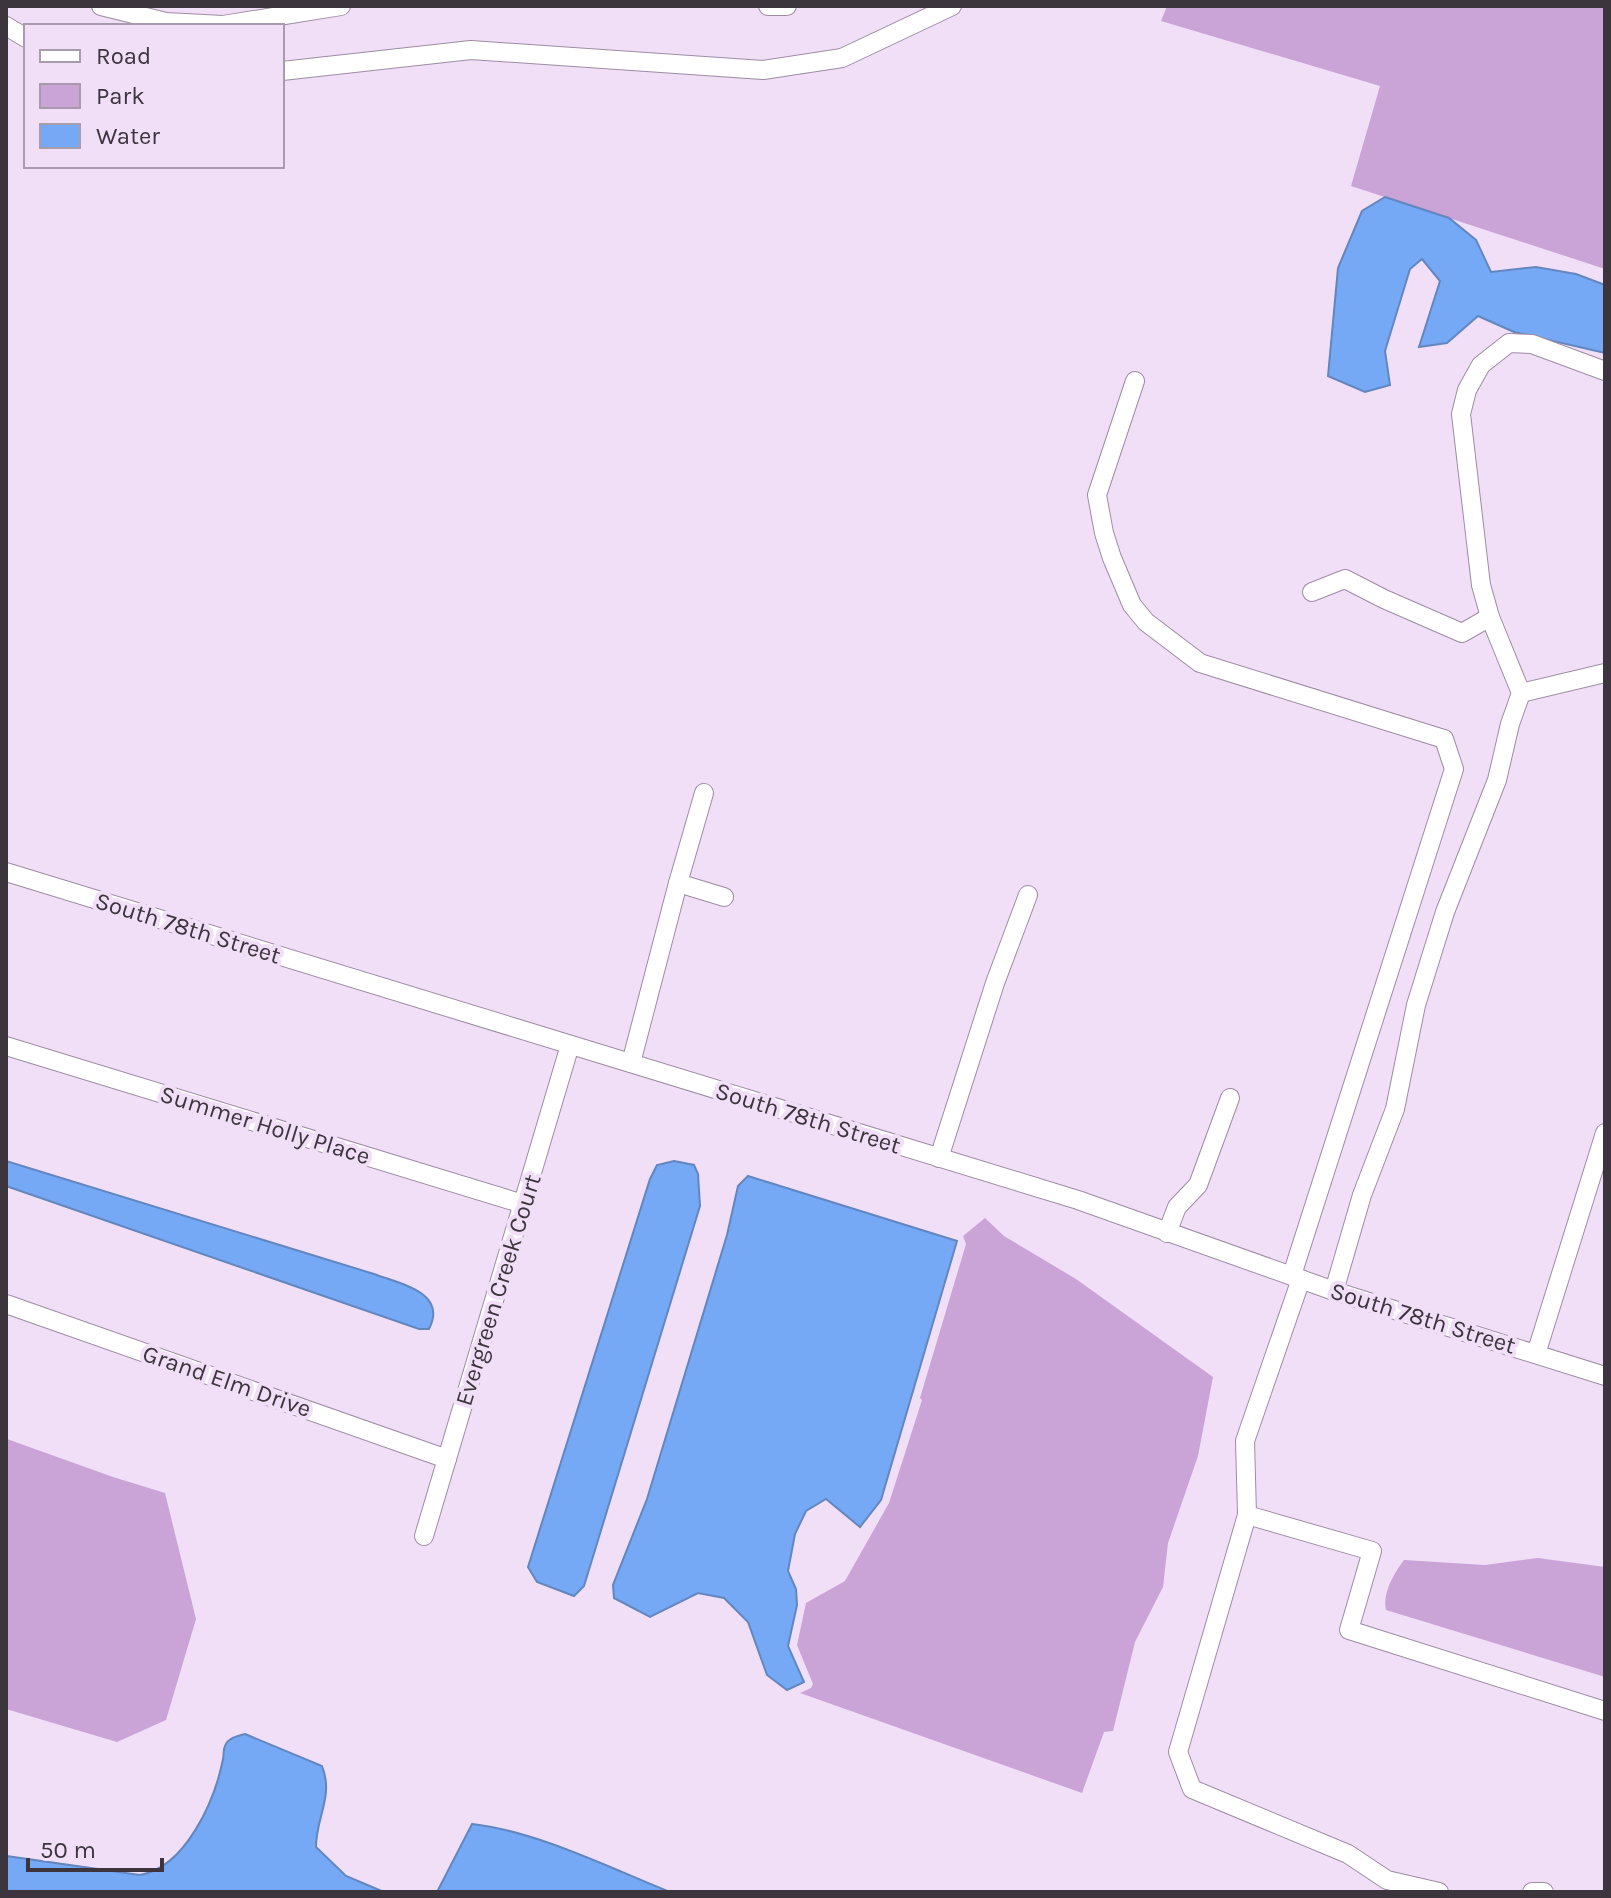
<svg xmlns="http://www.w3.org/2000/svg" width="1611" height="1898" font-family="Karla,sans-serif">
  <style>
    .green { fill: #caa4d6 }
    .water { fill: #75a9f6; stroke: #6486bf; stroke-width: 2 }
    .lines { fill: none; stroke-linecap: round; stroke-linejoin: round }
    .minor-casing { stroke: #9d8ca3; stroke-width: 20 }
    .minor { stroke: #fff; stroke-width: 18 }
    .labels { text-anchor: middle; dominant-baseline: central; stroke-width: 8; stroke-linejoin: round; paint-order: stroke }
    .street-label { font-size: 24px; fill: #3c353e; stroke: #f1dff8 }
  </style>
  <rect width="100%" height="100%" fill="#f1dff8"/>
  <!-- green -->
  <g class="green">
    <polygon points="1167,6 1605,6 1605,269 1351,186 1380,86 1161,21"/>
    <polygon points="985,1218 1004,1236 1076,1279 1213,1377 1198,1456 1168,1543 1163,1587 1135,1642 1113,1731 1104,1732 1082,1793 800,1693 811,1688 813,1684 797,1645 806,1603 845,1581 889,1503 922,1400 920,1398 966,1244 963,1236"/>
    <polygon points="7,1439 113,1477 165,1493 196,1619 166,1720 117,1742 6,1709"/>
    <path d="M1538 1558 1605 1567V1677L1386 1610C1382 1594 1394 1573 1404 1560L1485 1565Z"/>
  </g>
  <!-- water -->
  <g class="water">
    <polygon points="1385,197 1449,218 1476,240 1491,272 1536,267 1576,274 1605,285 1605,353 1514,332 1478,316 1447,343 1419,347 1440,281 1422,259 1410,269 1385,351 1390,385 1365,392 1328,376 1338,268 1362,211"/>
    <path d="M6 1161 374 1274C400 1284 448 1292 429 1329H419L6 1186Z"/>
    <polygon points="674,1161 694,1165 698,1174 700,1206 584,1586 574,1596 537,1582 528,1567 650,1179 657,1165"/>
    <polygon points="748,1176 957,1241 881,1500 860,1527 826,1499 806,1511 795,1534 788,1571 796,1589 797,1605 788,1646 804,1682 787,1690 767,1675 748,1622 724,1598 698,1593 650,1617 614,1598 613,1585 647,1499 727,1235 738,1186"/>
    <path d="M245 1734 322 1766C334 1796 316 1817 316 1847L346 1876 384 1892H6V1856L140 1875C186 1867 215 1800 223 1759 224 1755 223 1750 225 1746 228 1738 237 1736 245 1734Z"/>
    <path d="M472 1824C536 1831 610 1868 670 1892H437Z"/>
  </g>
  <g class="lines">
    <defs>
      <g id="minor">
        <polyline points="101,6 166,22 223,25 341,6"/>
        <polyline points="768,6 787,6"/>
        <polyline points="6,26 26,38"/>
        <polyline points="282,71 471,50 763,70 842,58 952,6"/>
        <polyline points="1135,381 1097,495 1104,533 1112,558 1132,605 1146,622 1200,663 1444,739 1454,769 1292,1275"/>
        <polyline points="1312,592 1345,579 1384,599 1462,633 1490,617"/>
        <polyline points="1521,693 1605,673"/>
        <polyline points="6,872 1078,1200 1334,1291 1605,1376"/>
        <polyline points="678,883 704,793"/>
        <polyline points="6,1046 523,1204"/>
        <polyline points="631,1063 678,883 724,897"/>
        <polyline points="939,1158 995,983 1028,895"/>
        <polyline points="1167,1233 1177,1207 1198,1185 1230,1098"/>
        <polyline points="1301,1279 1245,1441 1247,1515 1178,1752 1192,1789 1348,1854 1387,1880 1439,1892"/>
        <polyline points="1334,1291 1362,1195 1395,1109 1416,1005 1445,912 1497,780 1510,724 1521,693 1490,617 1481,585 1461,414 1467,390 1481,365 1509,343 1532,344 1605,371"/>
        <polyline points="6,1304 447,1459"/>
        <polyline points="1536,1354 1605,1133"/>
        <polyline points="1247,1515 1372,1551 1349,1630 1605,1711"/>
        <polyline points="424,1536 570,1045"/>
        <polyline points="1532,1892 1544,1892"/>
      </g>
    </defs>
    <!-- minor casing -->
    <use href="#minor" class="minor-casing"/>
    <!-- minor -->
    <use href="#minor" class="minor"/>
  </g>
  <g class="labels">
    <!-- street labels -->
    <g class="street-label">
      <text transform="translate(188 928) rotate(17)">South 78th Street</text>
      <text transform="translate(808 1118) rotate(17)">South 78th Street</text>
      <text transform="translate(265 1125) rotate(17)">Summer Holly Place</text>
      <text transform="translate(498 1290) rotate(-73)">Evergreen Creek Court</text>
      <text transform="translate(1423 1318) rotate(17)">South 78th Street</text>
      <text transform="translate(227 1381) rotate(19)">Grand Elm Drive</text>
    </g>
  </g>
  <!-- border -->
  <rect width="1611" height="1898" fill="none" stroke="#3c353e" stroke-width="16"/>
  <!-- legend -->
  <rect x="24" y="24" width="260" height="144" fill="#f1dff8" stroke="#a99bae" stroke-width="2"/>
  <rect x="40" y="50" width="40" height="12" fill="#ffffff" stroke="#a99bae" stroke-width="2"/>
  <text x="96" y="64" font-size="24" fill="#3c353e">Road</text>
  <rect x="40" y="84" width="40" height="24" fill="#caa4d6" stroke="#a99bae" stroke-width="2"/>
  <text x="96" y="104" font-size="24" fill="#3c353e">Park</text>
  <rect x="40" y="124" width="40" height="24" fill="#75a9f6" stroke="#a99bae" stroke-width="2"/>
  <text x="96" y="144" font-size="24" fill="#3c353e">Water</text>
  <!-- scale -->
  <path d="M28 1858v12h134v-12" fill="none" stroke="#3c353e" stroke-width="4"/>
  <text x="40" y="1858" font-size="24" fill="#3c353e" stroke="#f1dff8" stroke-width="6" paint-order="stroke">50 m</text>
</svg>
